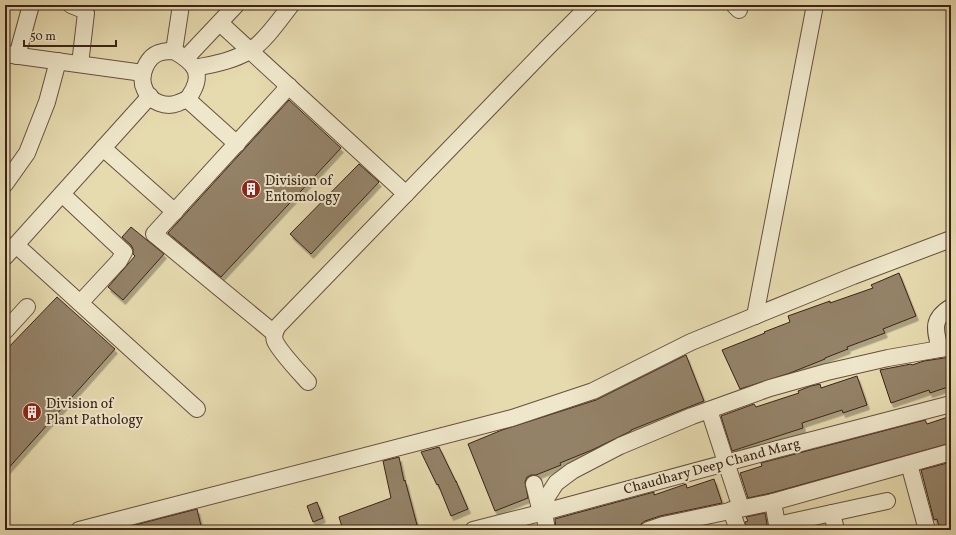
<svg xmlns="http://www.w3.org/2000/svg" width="956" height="535" font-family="Vollkorn,serif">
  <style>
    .building { fill: #948267; stroke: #3b2318; filter: url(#shadow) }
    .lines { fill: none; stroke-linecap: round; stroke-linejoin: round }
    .minor-casing { stroke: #66513e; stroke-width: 18 }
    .minor { stroke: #efe7cb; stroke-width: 16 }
    .labels { text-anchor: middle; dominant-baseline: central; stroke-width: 4; stroke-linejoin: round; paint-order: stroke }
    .poi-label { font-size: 14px; fill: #3b2318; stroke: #efe7cb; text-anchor: start }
    .street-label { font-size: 14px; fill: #3b2318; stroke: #efe7cb }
  </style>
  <defs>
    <filter id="shadow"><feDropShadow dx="2.5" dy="4.5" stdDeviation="0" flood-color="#0004"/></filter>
  </defs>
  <rect width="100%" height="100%" fill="#e6daaf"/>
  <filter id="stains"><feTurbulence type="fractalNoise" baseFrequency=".005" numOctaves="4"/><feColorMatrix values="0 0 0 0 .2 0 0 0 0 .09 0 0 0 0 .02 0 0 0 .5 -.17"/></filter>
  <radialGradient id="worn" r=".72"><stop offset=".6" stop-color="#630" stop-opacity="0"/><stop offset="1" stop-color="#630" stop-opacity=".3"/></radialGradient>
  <!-- building -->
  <g class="building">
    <polygon points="289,100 341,148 221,277 168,233"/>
    <polygon points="359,164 379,182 311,254 290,234"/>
    <polygon points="131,227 164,254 123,300 108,287 135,256 133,254 133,249 131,245 122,237"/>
    <polygon points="899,273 916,316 883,329 885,333 847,347 848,349 825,358 825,359 790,373 740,389 722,350 765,333 764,332 790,322 788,316 830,301 830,303 873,288 871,285"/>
    <polygon points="57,297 115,349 5,472 5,351"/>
    <polygon points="686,355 704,401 631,430 631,431 592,450 560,463 561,465 536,475 531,475 527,477 525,482 528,498 495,511 468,444 502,430 596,400"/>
    <polygon points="951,357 951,386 930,393 929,390 891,403 880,370 911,364 912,365 924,361"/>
    <polygon points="857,376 867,405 843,413 842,410 802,423 803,428 732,451 721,416 754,404 756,407 799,393 798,391 811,386 820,384 821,388"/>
    <polygon points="951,416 951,443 771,493 748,498 740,473 762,466 761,463 925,420 927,424"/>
    <polygon points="439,447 456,482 456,481 468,509 451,516 438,484 437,485 421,452"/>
    <polygon points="399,457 404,481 405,480 417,525 400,530 343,530 339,517 391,498 383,461"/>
    <polygon points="951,462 951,530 940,530 937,519 934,520 921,470"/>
    <polygon points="714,479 722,503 660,516 645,521 641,524 639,530 556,530 555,519 562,517 654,492 654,495 686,484 687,488"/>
    <polygon points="317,502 323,518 313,522 307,506"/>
    <polygon points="197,509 202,530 132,530 131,526"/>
    <polygon points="765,513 768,530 747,530 745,522 748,521 746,517"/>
  </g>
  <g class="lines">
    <defs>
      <g id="minor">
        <polyline points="71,5 81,9 86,13 80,64"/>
        <polyline points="734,5 739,10"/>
        <polyline points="220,23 406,194"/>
        <path d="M174 51C195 63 205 74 189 97 186 101 182 101 178 103 166 108 150 102 145 90 138 76 147 55 162 52 166 51 170 51 174 51Z"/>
        <polyline points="174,51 181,5"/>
        <polyline points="5,54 143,73"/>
        <polyline points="17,56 31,5"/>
        <polyline points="186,58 236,5"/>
        <path d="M195 68C213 64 233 61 249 51 263 44 281 18 291 5"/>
        <polyline points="187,99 237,144"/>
        <polyline points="103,148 175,212"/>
        <polyline points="5,184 27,153 47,102 58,61"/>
        <polyline points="62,194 124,252 119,261 80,303"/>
        <polyline points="16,245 197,409"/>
        <polyline points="5,257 150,96"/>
        <polyline points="755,316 815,5"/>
        <polyline points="5,331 27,307"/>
        <polyline points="274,333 154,234 289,86"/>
        <path d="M940 349C935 330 931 319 951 307"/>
        <path d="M308 382C300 373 279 351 275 341 273 336 275 331 278 326L548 47 590 5"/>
        <polyline points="709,410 741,508"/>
        <polyline points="909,464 927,530"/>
        <polyline points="534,484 541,513"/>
        <polyline points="731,510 738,530"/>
        <polyline points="832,513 836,530"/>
        <polyline points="777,525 887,501"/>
        <polyline points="79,530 512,418 593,391 691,342 853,276 951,239"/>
        <polyline points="473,530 544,512 774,450 951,404"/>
        <polyline points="547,530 544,512 547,497 556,483 572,471 620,446 692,416 770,388 827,372 888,358 951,347"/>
        <polyline points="648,530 663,525 773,502"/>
        <polyline points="778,530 773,502 951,452"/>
      </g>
    </defs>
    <!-- minor casing -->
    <use href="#minor" class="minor-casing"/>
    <!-- minor -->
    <use href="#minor" class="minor"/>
  </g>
  <!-- icons -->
  <defs>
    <symbol id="building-disc" viewBox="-11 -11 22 22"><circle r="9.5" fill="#8f2418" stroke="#efe7cb"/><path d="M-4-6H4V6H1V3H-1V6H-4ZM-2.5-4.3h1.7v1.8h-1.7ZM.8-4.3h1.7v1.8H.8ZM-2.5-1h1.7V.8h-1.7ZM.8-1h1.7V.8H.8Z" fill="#fff"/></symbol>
  </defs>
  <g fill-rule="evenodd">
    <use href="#building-disc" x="240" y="178" width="22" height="22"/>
    <use href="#building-disc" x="21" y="401" width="22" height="22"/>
  </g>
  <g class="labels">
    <!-- poi labels -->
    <g class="poi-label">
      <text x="265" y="181">Division of<tspan x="265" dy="16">Entomology</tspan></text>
      <text x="46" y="404">Division of<tspan x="46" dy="16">Plant Pathology</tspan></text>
    </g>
    <!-- street labels -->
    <g class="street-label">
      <text transform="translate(712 467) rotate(-15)">Chaudhary Deep Chand Marg</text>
    </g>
  </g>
  <!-- margin -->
  <rect width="956" height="535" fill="none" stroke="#e6daaf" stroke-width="20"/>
  <rect x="6" y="6" width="944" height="523" fill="none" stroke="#3b2318" stroke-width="2"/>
  <rect x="10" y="10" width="936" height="515" fill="none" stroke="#3b2318"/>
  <!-- scale -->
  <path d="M24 40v6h92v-6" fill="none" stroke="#3b2318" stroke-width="2"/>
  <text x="30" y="40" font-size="12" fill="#3b2318" stroke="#efe7cb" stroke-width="3" paint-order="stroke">50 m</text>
  <rect width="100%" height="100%" filter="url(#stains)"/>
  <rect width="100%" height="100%" fill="url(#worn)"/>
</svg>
